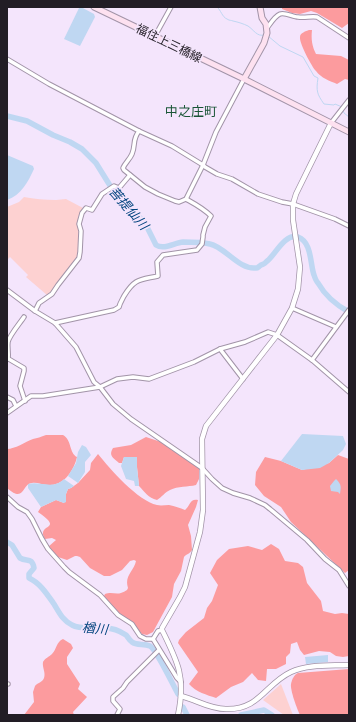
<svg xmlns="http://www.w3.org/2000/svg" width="356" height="722" font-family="Cabin,'Noto Sans JP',sans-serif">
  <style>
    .green { fill: #fdd1d1 }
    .forest { fill: #fc9b9e }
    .water { fill: #bfd7f2 }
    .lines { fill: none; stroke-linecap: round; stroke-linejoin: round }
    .stream { stroke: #bfd7f2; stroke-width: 1 }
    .river { stroke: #bfd7f2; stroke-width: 5.5 }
    .minor-casing { stroke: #a294a8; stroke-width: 5.5 }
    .tertiary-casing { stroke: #a294a8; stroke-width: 6 }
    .secondary-casing { stroke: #a294a8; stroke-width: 7 }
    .minor { stroke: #fff; stroke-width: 3.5 }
    .tertiary { stroke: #fff; stroke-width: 4.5 }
    .secondary { stroke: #fde1f0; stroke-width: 5 }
    .labels { text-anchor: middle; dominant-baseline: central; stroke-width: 3.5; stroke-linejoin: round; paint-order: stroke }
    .street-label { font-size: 12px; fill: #221d25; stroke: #f4e5fc }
    .neighbourhood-label { font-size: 13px; fill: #195536; stroke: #f4e5fc }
    .water-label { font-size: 13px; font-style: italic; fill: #00437e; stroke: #f4e5fc }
  </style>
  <rect width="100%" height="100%" fill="#f4e5fc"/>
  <!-- green -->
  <g class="green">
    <path d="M24 197C34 199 45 200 56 200 60 200 62 199 66 199L83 208 78 217 79 224 78 255 74 261 60 279 51 292 47 295 26 277 28 275 10 257 7 260V207L19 202Z"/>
    <polygon points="281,684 293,715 284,715 263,700"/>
  </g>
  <!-- forest -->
  <g class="forest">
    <polygon points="282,7 349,7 349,23 342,28 317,13 311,11 300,14 292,13 282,9"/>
    <path d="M309 30H312C311 39 312 46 316 54L341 56 349 60V80L345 79 337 84C330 81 321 78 316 71 312 67 299 43 300 37 300 33 306 31 309 30Z"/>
    <path d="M46 435H63C72 440 69 453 77 457 74 470 65 484 51 485 44 486 38 482 32 483 22 483 25 504 7 488V449C15 449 25 442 33 439 37 438 41 437 46 435Z"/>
    <path d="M146 437 161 442 199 467V479L196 485C188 487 178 486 170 490 165 492 162 497 157 500 148 498 145 492 139 486L137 467V457H124L122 463H119C114 458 108 456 113 448L131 445Z"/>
    <path d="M98 454C110 469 138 501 157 505 161 506 165 505 169 505 175 506 180 508 185 510 190 506 190 498 198 500L196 507 188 525 191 536 192 550C190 554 186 554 184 557L181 571 174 584 172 597 153 632 147 635 142 634 128 620 119 614 104 596 105 594C114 591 117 597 127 590L128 588C124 576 134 571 136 561L134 560 130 561 122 570 110 576H104L90 568 80 557 77 556H75L67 560 58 557 48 547 56 540 52 538 45 539C35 523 66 531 38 512L41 507 56 500 64 503 66 494 68 489 71 488 78 483 90 470 91 463Z"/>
    <polygon points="338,455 349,459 349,570 345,573 291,522 281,507 264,496 255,485 256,472 265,457 281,461 302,470 329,463"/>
    <path d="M271 544 279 549 285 561 298 563 303 567 307 583 321 601 323 611 335 614 342 613 349 614V656L343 657 336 656 330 652 319 651 304 655 300 650 297 642 291 644 290 653 286 657V664L276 669H267L266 681 258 680 252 673 243 682 231 687 216 698C207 695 196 692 189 684L198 672 178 643 179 640 186 632 204 618 207 608 212 601 218 585 210 573 217 560 229 549 248 546 262 550Z"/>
    <path d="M63 639 71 644 73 648 67 657V664L80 684 78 689 87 697 73 712 74 715H24L34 702 33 692 35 686C37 683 43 682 44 678 46 673 42 667 43 662 45 658 49 657 52 654 57 649 56 642 63 639Z"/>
    <path d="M349 669V715H300C297 709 290 690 291 684 292 679 294 675 298 673Z"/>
  </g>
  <!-- water -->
  <g class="water">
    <polygon points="81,7 94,14 95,17 80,46 64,39 79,8"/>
    <path d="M7 155 33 166 34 169C28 182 21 195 7 200Z"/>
    <polygon points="302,434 343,436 346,444 343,450 329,463 320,468 302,470 281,461"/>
    <polygon points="82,445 86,447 91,455 85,462 85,472 78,483 68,476 76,463 78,452"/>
    <polygon points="124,457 137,457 137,467 139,486 135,486 134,481 126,479 121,466"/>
    <path d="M64 479 74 486 71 488 68 489 66 494V502L64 503 56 500 41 507 28 488V484C41 481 53 490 64 479Z"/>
    <path d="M336 479C342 485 341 487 340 494L338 492 331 491 330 486 334 481Z"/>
    <polygon points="328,655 328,662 306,664 305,657"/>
  </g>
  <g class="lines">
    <!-- stream -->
    <g class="stream">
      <path d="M217 7C221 10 222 17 227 19 230 21 231 20 233 21 238 22 244 24 248 26 254 30 257 37 264 35"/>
      <path d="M268 36 280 46 303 57 314 76 318 78C316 91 317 94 324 104L334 105 335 104 342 107"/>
      <polyline points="343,110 344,113 349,117"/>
    </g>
    <!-- river -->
    <g class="river">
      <path d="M7 116 27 121 53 135 70 142 82 149 96 163 114 192 145 223 156 245C164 250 174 243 183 242 192 242 202 242 210 244 225 247 239 270 256 268 258 268 258 267 261 265 263 264 265 264 266 262 275 256 284 233 298 237 312 242 310 264 314 275 315 278 316 281 318 283 326 297 336 305 349 312"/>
      <path d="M7 542 12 545 20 558C27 562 32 557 34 568L29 574V578C40 583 47 594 54 604 59 612 63 621 72 625 81 630 95 627 105 628 112 628 120 631 126 635 128 637 129 640 132 642 137 646 144 643 150 646 156 649 173 685 178 694"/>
      <polyline points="183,707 187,715"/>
      <polyline points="241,715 264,710 272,715"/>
    </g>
    <defs>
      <g id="minor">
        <path d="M267 28C270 24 275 16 280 14 285 12 293 17 298 17 305 18 311 16 317 17L349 38"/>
        <polyline points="155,36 171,7"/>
        <polyline points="7,59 49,84 139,131 172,146 203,165 205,167 217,174 232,179 258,194 282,202 293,204 335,219 349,226"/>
        <polyline points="331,123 349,100"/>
        <path d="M139 131C132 140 136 144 132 154 130 159 125 163 123 168L124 170 145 187 158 194 175 201 179 202 186 199 203 165 216 132 244 79"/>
        <polyline points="7,290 35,311 55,323 76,347 94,382 100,387 113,404 131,419 202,468 212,479 222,488 233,493 250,498 265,505 270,509 307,540 325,559 339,570 349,586"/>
        <polyline points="292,308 336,327"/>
        <polyline points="35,311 39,303 52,294 58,285 79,258 80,252 81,231 79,224 82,213 86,208 92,210 102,194 114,186 119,188 130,175"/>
        <path d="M55 323 114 310 119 307C120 303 122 300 124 296 135 278 140 280 158 276L157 262 163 255 197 250 202 244 203 237V235L205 227 211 216C203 208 195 204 186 199"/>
        <polyline points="220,349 243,379"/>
        <polyline points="7,358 24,368 24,371 20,386 25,401"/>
        <path d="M8 359C9 353 7 347 8 342 9 336 20 323 24 317"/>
        <polyline points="312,360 349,310"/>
        <polyline points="7,397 13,400 16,406"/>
        <polyline points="7,413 31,396 43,396 100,387 117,379 133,377 149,379 194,362 220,349 245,342 268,332 277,335 312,360 349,392"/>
        <polyline points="7,497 18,507 27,512 32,519 42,539 48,549 64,567 69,572 100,595 118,615 132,624 140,636 146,639 153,639 158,631 162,630"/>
        <polyline points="153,639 177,678 181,682"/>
        <polyline points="7,684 8,684"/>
        <polyline points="117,715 120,709 113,701 113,697 123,688 127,682 159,650"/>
      </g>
      <g id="tertiary">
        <path d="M181 696C197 700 209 709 226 709 260 710 265 684 291 672 308 664 330 666 349 665"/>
        <path d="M178 715C186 678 178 662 162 630V628L180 597 185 587 200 532 203 510 202 439 206 426 277 335 292 308 298 289 300 267 293 220V204L296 194 331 123"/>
      </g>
      <g id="secondary">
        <polyline points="94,7 244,79 349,132"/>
        <polyline points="244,79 264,43 267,33 266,24 262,18 260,7"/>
      </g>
    </defs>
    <!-- minor casing -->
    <use href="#minor" class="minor-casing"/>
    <!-- tertiary casing -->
    <use href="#tertiary" class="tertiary-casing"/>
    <!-- secondary casing -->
    <use href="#secondary" class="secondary-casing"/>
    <!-- minor -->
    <use href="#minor" class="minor"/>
    <!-- tertiary -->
    <use href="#tertiary" class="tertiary"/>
    <!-- secondary -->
    <use href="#secondary" class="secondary"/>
  </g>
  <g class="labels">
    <!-- street labels -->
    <g class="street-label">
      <text transform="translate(169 43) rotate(26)">福住上三橋線</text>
    </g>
    <!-- neighbourhood labels -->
    <g class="neighbourhood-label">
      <text x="191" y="111">中之庄町</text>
    </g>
    <!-- water labels -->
    <g class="water-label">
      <text transform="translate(129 208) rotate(49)">菩提仙川</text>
      <text transform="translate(95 628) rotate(5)">楢川</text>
    </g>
  </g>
  <!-- border -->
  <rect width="356" height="722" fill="none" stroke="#221d25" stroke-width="16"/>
</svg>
